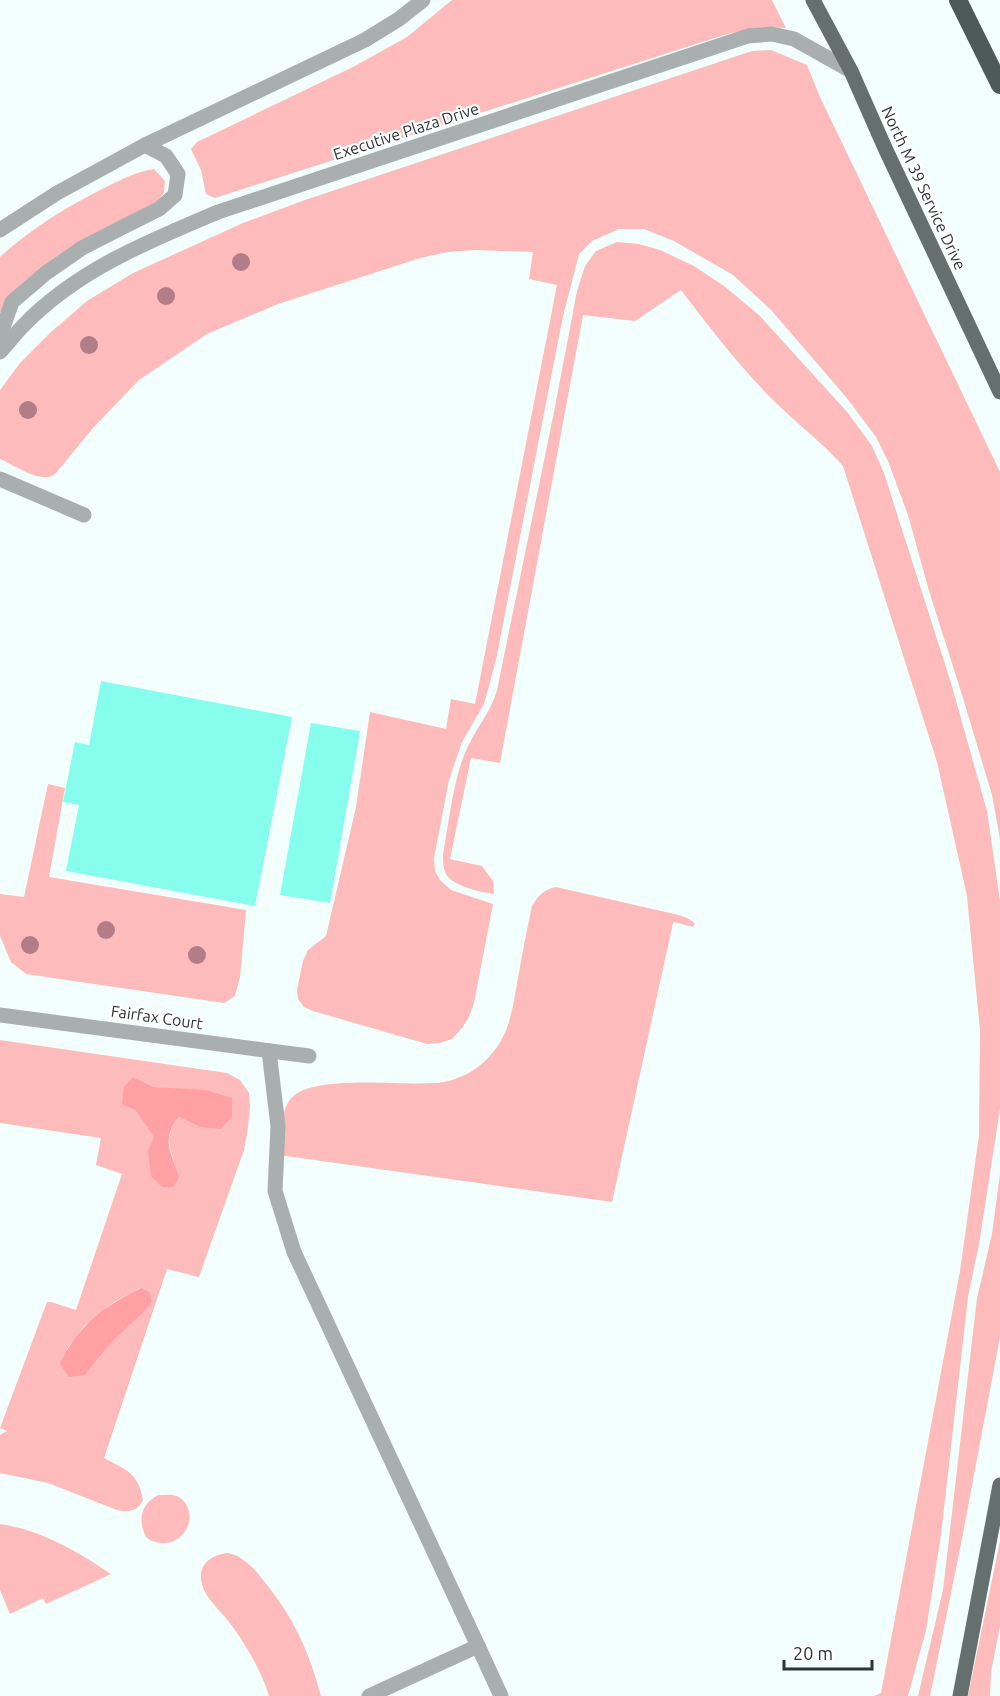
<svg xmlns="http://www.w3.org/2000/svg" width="1000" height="1696" font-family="Ubuntu,sans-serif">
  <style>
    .green { fill: #fdbbbc; fill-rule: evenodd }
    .forest { fill: #fea0a4 }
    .building { fill: #87feed }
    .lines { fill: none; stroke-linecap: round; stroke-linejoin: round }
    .service { stroke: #a9afae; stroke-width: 15 }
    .minor { stroke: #a9afae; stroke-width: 15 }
    .primary { stroke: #65706e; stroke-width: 15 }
    .motorway { stroke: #4e5a58; stroke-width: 18 }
    .tree { fill: #b37d87 }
    .labels { text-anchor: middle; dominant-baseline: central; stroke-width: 4.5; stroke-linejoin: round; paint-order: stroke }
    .street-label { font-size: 16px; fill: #2e3433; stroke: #fff }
  </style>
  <rect width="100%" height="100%" fill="#f3fffc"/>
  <!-- green -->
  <g class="green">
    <path d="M452 0H772L786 28C763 26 743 30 721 36L215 198 206 194 201 170 191 149 197 142 353 67 407 37Z"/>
    <path d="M771 50 807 65 820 97 1000 472V839L992 795 963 698 929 591 908 515 888 461 876 437 846 397 771 310 733 275 674 241 644 229H619L592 241 579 254 563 316 496 660 484 704 462 742 449 780 434 858 435 871 440 880 451 890 493 904 474 1003 469 1017 462 1028 452 1039 440 1043 427 1044 313 1011 304 1007 298 999 297 990 303 961 308 950 326 936 356 807 370 712 446 729 451 699 475 704 557 285 529 279 533 252 476 250 448 252 420 258 278 304 207 334 139 380 93 428 56 473C44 486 14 465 0 459V390L20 363 50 333 87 301 133 273 243 223 305 200 752 51Z"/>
    <path d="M154 169 165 181 164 193 154 205 11 299 0 312V257C32 228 68 206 106 187 123 179 135 172 154 169Z"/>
    <path d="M617 242 639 244 660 250 694 266 724 286 759 315 848 413 872 446 884 473 951 683 987 811 1000 901V1109L979 1244 968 1297 941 1535 926 1630 908 1696H874L881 1693 960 1271 979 1135 980 1031 967 896 937 762 843 466C822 442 796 423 773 400 739 366 710 328 681 290L635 321 583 315 500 763 471 758 450 859 482 866 493 881 494 894C481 892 457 887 448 877 443 871 443 861 443 854 449 822 453 782 465 753 474 730 491 713 497 690L554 412 577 291 585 266 596 251Z"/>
    <polygon points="48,784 65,788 49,877 246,910 240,977 235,996 224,1003 26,974 11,962 0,936 0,894 24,897"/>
    <path d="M556 887 670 913C679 915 689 917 695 924L693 927 674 922 673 923 612 1202 279 1155C281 1138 280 1115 289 1101 308 1071 410 1088 444 1082 464 1078 482 1067 494 1051 511 1030 513 1004 518 978 522 954 527 930 532 906 538 896 544 889 556 887Z"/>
    <path d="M0 1040 227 1073 240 1080 249 1093 250 1106 248 1128 244 1150 199 1277 167 1269 104 1458C126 1470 138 1472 143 1500 138 1511 128 1513 117 1510L48 1483 0 1473V1435L7 1431 0 1428 47 1302H51L76 1310 122 1174 96 1165 101 1138 0 1123ZM133 1077 154 1087 178 1089 200 1127 179 1117C164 1136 169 1144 175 1166L135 1110ZM140 1288 150 1292 152 1302 145 1311 111 1343 85 1375 67 1349 84 1326 114 1302Z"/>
    <polygon points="1000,1174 1000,1337 960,1549 930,1696 918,1696 943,1590 977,1298 992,1234"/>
    <path d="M158 1495C164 1495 171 1494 177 1496 201 1509 188 1546 160 1543 156 1542 150 1541 147 1538 145 1536 144 1532 143 1529 138 1514 145 1502 158 1495Z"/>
    <path d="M0 1524C41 1530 77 1551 111 1574L46 1604 43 1598 10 1614 0 1590Z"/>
    <polygon points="1000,1541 1000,1626 991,1672 990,1696 968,1696"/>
    <path d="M227 1553C242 1555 254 1568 263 1580 294 1618 308 1649 321 1696H269C262 1672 244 1641 229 1622 220 1610 205 1598 202 1584 197 1566 210 1555 227 1553Z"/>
  </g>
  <!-- forest -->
  <g class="forest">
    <path d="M133 1077 154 1087 206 1090 232 1098V1116L221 1129 200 1127 179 1117C160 1139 172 1153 179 1178L173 1187H162L151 1176 148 1151 154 1137 135 1110 122 1104 124 1087Z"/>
    <path d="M141 1288 150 1292 152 1302 145 1311 111 1343 85 1375 69 1377 60 1364C78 1325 103 1307 141 1288Z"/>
  </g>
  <!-- building -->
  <g class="building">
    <polygon points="101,681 292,717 255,906 66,871 79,805 63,802 75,742 89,745"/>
    <polygon points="311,723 360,731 330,903 280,895"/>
  </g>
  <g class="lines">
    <!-- service -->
    <g class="service">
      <polyline points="0,479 84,515"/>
      <polyline points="269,1051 278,1126 275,1191 294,1252 478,1646"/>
      <polyline points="369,1696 478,1646 501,1696"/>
    </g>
    <!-- minor -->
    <g class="minor">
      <polyline points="0,230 57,193 145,145 365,40 399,19 423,0"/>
      <polyline points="0,336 12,302 46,273 82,248 121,228 159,209 175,195 178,174 166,156 145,145"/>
      <path d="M0 352C8 343 16 333 24 325 77 270 149 241 218 212L748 36 772 34 794 39 851 71"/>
      <polyline points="0,1015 309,1056"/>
    </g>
    <!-- primary -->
    <g class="primary">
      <polyline points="813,0 851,71 885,148 1000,392"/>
      <polyline points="960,1696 1000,1485"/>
    </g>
    <!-- motorway -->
    <polyline class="motorway" points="958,0 1000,85"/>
  </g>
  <!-- trees -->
  <g class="tree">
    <circle cx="241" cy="262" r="9"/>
    <circle cx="166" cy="296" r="9"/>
    <circle cx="89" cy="345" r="9"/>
    <circle cx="28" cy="410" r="9"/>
    <circle cx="106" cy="930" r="9"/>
    <circle cx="30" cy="945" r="9"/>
    <circle cx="197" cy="955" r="9"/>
  </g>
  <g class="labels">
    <!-- street labels -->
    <g class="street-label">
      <text transform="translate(406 131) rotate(-18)">Executive Plaza Drive</text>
      <text transform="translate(924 188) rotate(65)">North M 39 Service Drive</text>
      <text transform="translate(157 1017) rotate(8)">Fairfax Court</text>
    </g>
  </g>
  <!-- scale -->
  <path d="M784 1660v9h88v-9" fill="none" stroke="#2e3433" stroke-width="3"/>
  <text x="793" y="1660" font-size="18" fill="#2e3433" stroke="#ffffff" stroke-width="4.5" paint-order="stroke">20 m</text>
</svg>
